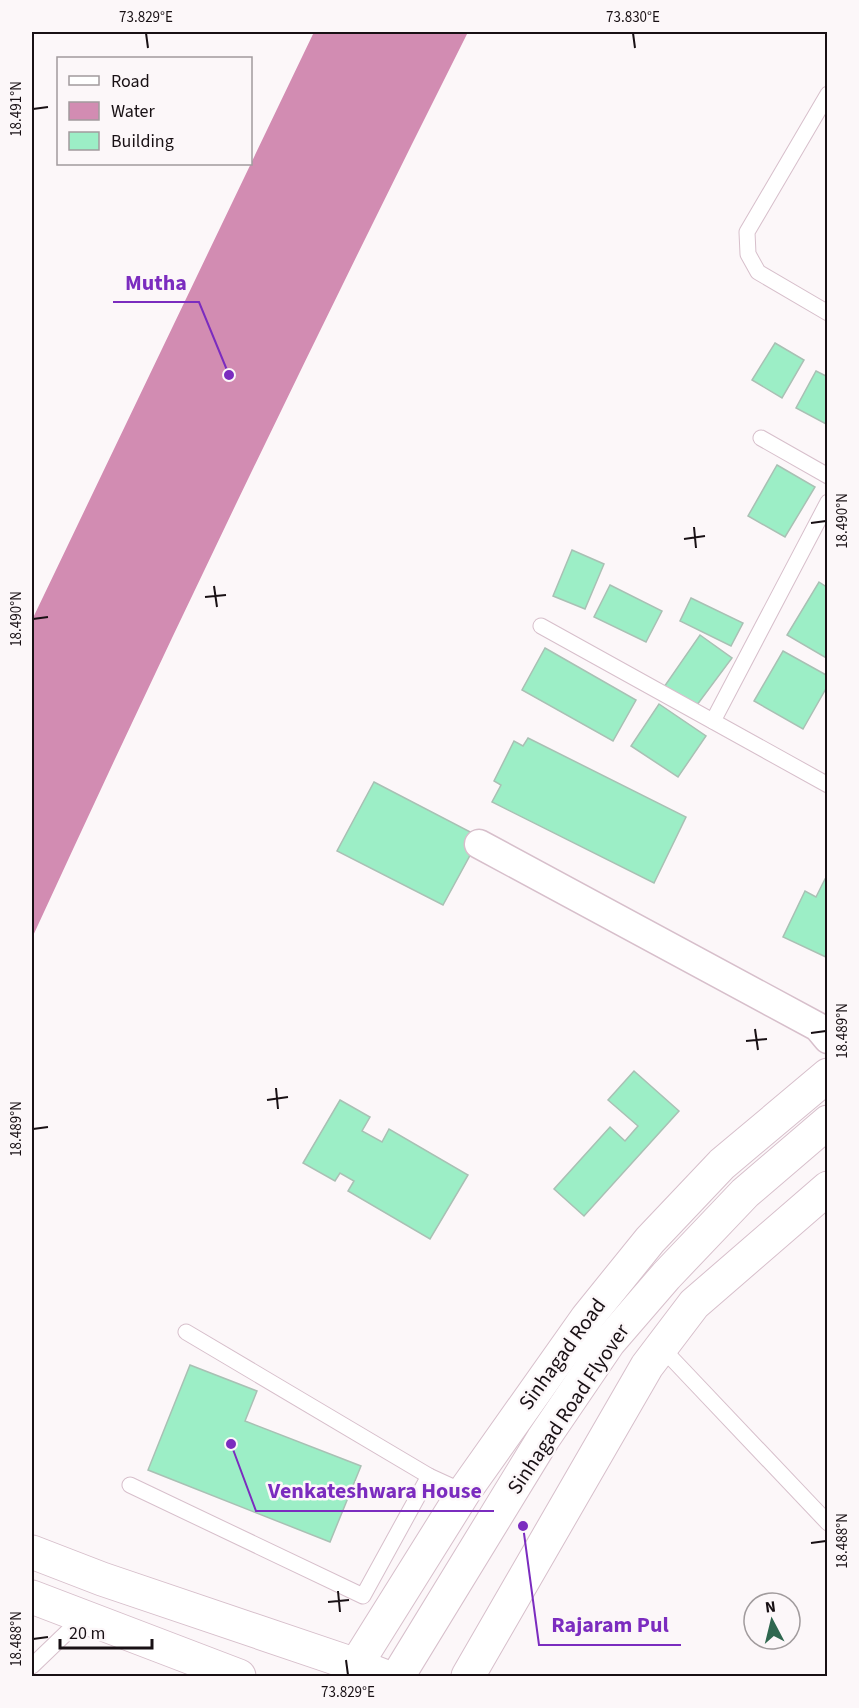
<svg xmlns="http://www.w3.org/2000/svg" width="859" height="1708" font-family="'Source Sans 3',sans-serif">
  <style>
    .water { fill: #d28cb2 }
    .building { fill: #9ceec6; stroke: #a9c0b4; stroke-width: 1.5 }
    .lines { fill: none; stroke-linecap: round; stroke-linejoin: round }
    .lane-casing { stroke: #d7bfcb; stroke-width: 17 }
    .street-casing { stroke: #d7bfcb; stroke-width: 31 }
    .secondary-casing { stroke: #d7bfcb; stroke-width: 35 }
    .primary-casing { stroke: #d7bfcb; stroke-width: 35 }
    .lane { stroke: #fff; stroke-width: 15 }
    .street { stroke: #fff; stroke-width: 28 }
    .secondary { stroke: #fff; stroke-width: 33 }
    .primary { stroke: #fff; stroke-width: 33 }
    .ticks { fill: none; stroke: #181014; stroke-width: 2 }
    .labels { text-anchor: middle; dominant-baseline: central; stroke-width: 5; stroke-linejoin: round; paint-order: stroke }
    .street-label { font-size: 21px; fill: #181014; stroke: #fcf7f9 }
    .leader { fill: none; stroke: #7b2cbf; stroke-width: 2 }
    .callout-dot { fill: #7b2cbf; stroke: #fcf7f9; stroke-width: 2 }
    .callout-label { font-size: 22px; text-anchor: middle; font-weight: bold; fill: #7b2cbf; stroke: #fcf7f9; stroke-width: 5; stroke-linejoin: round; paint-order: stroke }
    .neatline { fill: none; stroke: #181014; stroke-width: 2 }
    .ticks-label { font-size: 15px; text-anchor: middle; fill: #181014 }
  </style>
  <rect width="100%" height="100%" fill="#fcf7f9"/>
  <!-- water -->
  <path class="water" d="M314 32H468C318 331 172 633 32 938V620Z"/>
  <!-- building -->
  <g class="building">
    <polygon points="775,343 804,360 782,398 752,380"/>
    <polygon points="816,371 828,377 828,425 796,408"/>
    <polygon points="777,465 815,487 785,537 748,516"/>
    <polygon points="572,550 604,564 585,609 553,596"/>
    <polygon points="819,582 828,588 828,659 787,635"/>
    <polygon points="610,585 662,611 646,642 594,617"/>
    <polygon points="691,598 743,623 731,646 680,621"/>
    <polygon points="700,635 732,658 694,709 664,687"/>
    <polygon points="545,648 636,700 613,741 522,690"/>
    <polygon points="783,651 828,676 828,685 803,729 754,701"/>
    <polygon points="659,704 706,736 678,777 631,746"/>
    <polygon points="528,738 686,817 654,883 492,802 501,785 494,781 514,741 523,746"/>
    <polygon points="374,782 480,837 443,905 337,851"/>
    <polygon points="825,879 828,881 828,958 783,937 805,891 816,897"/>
    <polygon points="634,1071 679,1111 584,1216 554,1189 610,1127 625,1141 638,1126 608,1100"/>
    <polygon points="340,1100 370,1117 362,1131 382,1142 389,1129 468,1175 430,1239 348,1191 354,1181 340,1173 335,1181 303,1163"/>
    <polygon points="190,1365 257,1391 245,1421 361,1466 330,1542 148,1470"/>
  </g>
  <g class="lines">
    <defs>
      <g id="lane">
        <polyline points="828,94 747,232 748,254 758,272 828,313"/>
        <polyline points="761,438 828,476"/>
        <polyline points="541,626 828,785"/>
        <polyline points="713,721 828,502"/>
        <polyline points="186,1332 429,1476 464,1492"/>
        <polyline points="661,1347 828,1523"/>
        <polyline points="130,1485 363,1596 429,1476"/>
        <polyline points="32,1666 83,1617"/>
      </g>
      <polyline id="street" points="479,844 818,1027 828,1039"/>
      <g id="secondary">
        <polyline points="32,1552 102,1579 356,1665 384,1676"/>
        <polyline points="32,1597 239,1676"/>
      </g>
      <g id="primary">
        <polyline points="349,1676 464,1492 587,1318 650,1240 722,1164 828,1075"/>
        <polyline points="398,1676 543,1439 609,1342 666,1276 745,1193 828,1122"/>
        <polyline points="468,1676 647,1366 694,1304 828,1188"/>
      </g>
    </defs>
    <!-- lane casing -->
    <use href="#lane" class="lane-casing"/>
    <!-- street casing -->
    <use href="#street" class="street-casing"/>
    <!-- secondary casing -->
    <use href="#secondary" class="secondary-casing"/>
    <!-- primary casing -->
    <use href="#primary" class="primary-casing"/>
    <!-- lane -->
    <use href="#lane" class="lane"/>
    <!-- street -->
    <use href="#street" class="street"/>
    <!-- secondary -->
    <use href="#secondary" class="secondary"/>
    <!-- primary -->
    <use href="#primary" class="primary"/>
  </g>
  <!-- ticks -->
  <path class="ticks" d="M146 33 148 48M633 33 635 48M33 109 48 107M811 523 826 521M694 527 696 548M684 539 705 536M214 586 217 607M205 597 226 595M33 619 48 617M755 1029 758 1050M811 1033 826 1031M746 1041 767 1039M276 1088 278 1109M267 1100 288 1097M33 1129 48 1127M811 1543 826 1541M338 1591 340 1612M328 1602 349 1600M33 1639 48 1637M346 1660 348 1675"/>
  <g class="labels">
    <!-- street labels -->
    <g class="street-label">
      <text transform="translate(562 1354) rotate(-54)">Sinhagad Road</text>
      <text transform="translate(568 1409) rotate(-56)">Sinhagad Road Flyover</text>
    </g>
  </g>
  <!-- callouts -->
  <path class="leader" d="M229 375L199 302H113M231 1444L256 1511H494M523 1526L539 1645H681"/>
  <g class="callout-dot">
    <circle cx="229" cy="375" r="6"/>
    <circle cx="231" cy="1444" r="6"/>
    <circle cx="523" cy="1526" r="6"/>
  </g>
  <g class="callout-label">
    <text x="156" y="290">Mutha</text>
    <text x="375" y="1498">Venkateshwara House</text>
    <text x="610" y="1632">Rajaram Pul</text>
  </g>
  <!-- border -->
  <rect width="859" height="1708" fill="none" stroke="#fcf7f9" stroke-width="66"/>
  <!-- legend -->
  <rect x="57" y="57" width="195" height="108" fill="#fcf7f9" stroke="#a19b9d" stroke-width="1.5"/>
  <rect x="69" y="76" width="30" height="9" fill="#ffffff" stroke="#a19b9d" stroke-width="1.5"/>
  <text x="111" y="87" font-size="18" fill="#181014">Road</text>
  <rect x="69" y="102" width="30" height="18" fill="#d28cb2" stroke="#a19b9d" stroke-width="1.5"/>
  <text x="111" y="117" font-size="18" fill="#181014">Water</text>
  <rect x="69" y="132" width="30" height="18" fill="#9ceec6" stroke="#a19b9d" stroke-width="1.5"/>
  <text x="111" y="147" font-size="18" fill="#181014">Building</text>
  <!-- north arrow -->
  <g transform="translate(772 1621) rotate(353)"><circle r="28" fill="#fcf7f9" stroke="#a19b9d" stroke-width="1.5"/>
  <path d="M0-4.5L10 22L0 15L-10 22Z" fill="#2f674f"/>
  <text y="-9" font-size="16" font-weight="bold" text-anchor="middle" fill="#181014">N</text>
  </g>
  <!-- scale -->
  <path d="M60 1639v9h92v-9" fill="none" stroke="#181014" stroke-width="3"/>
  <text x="69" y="1639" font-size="18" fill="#181014" stroke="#fcf7f9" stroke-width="4.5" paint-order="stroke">20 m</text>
  <rect x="33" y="33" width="793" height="1642" class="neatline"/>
  <g class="ticks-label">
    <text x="146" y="22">73.829°E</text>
    <text x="633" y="22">73.830°E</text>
    <text transform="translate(16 109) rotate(-90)" y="5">18.491°N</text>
    <text transform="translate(842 521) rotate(-90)" y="5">18.490°N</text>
    <text transform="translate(16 619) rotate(-90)" y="5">18.490°N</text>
    <text transform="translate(842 1031) rotate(-90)" y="5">18.489°N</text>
    <text transform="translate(16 1129) rotate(-90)" y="5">18.489°N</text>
    <text transform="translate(842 1541) rotate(-90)" y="5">18.488°N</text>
    <text transform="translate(16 1639) rotate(-90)" y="5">18.488°N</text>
    <text x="348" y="1697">73.829°E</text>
  </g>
</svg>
